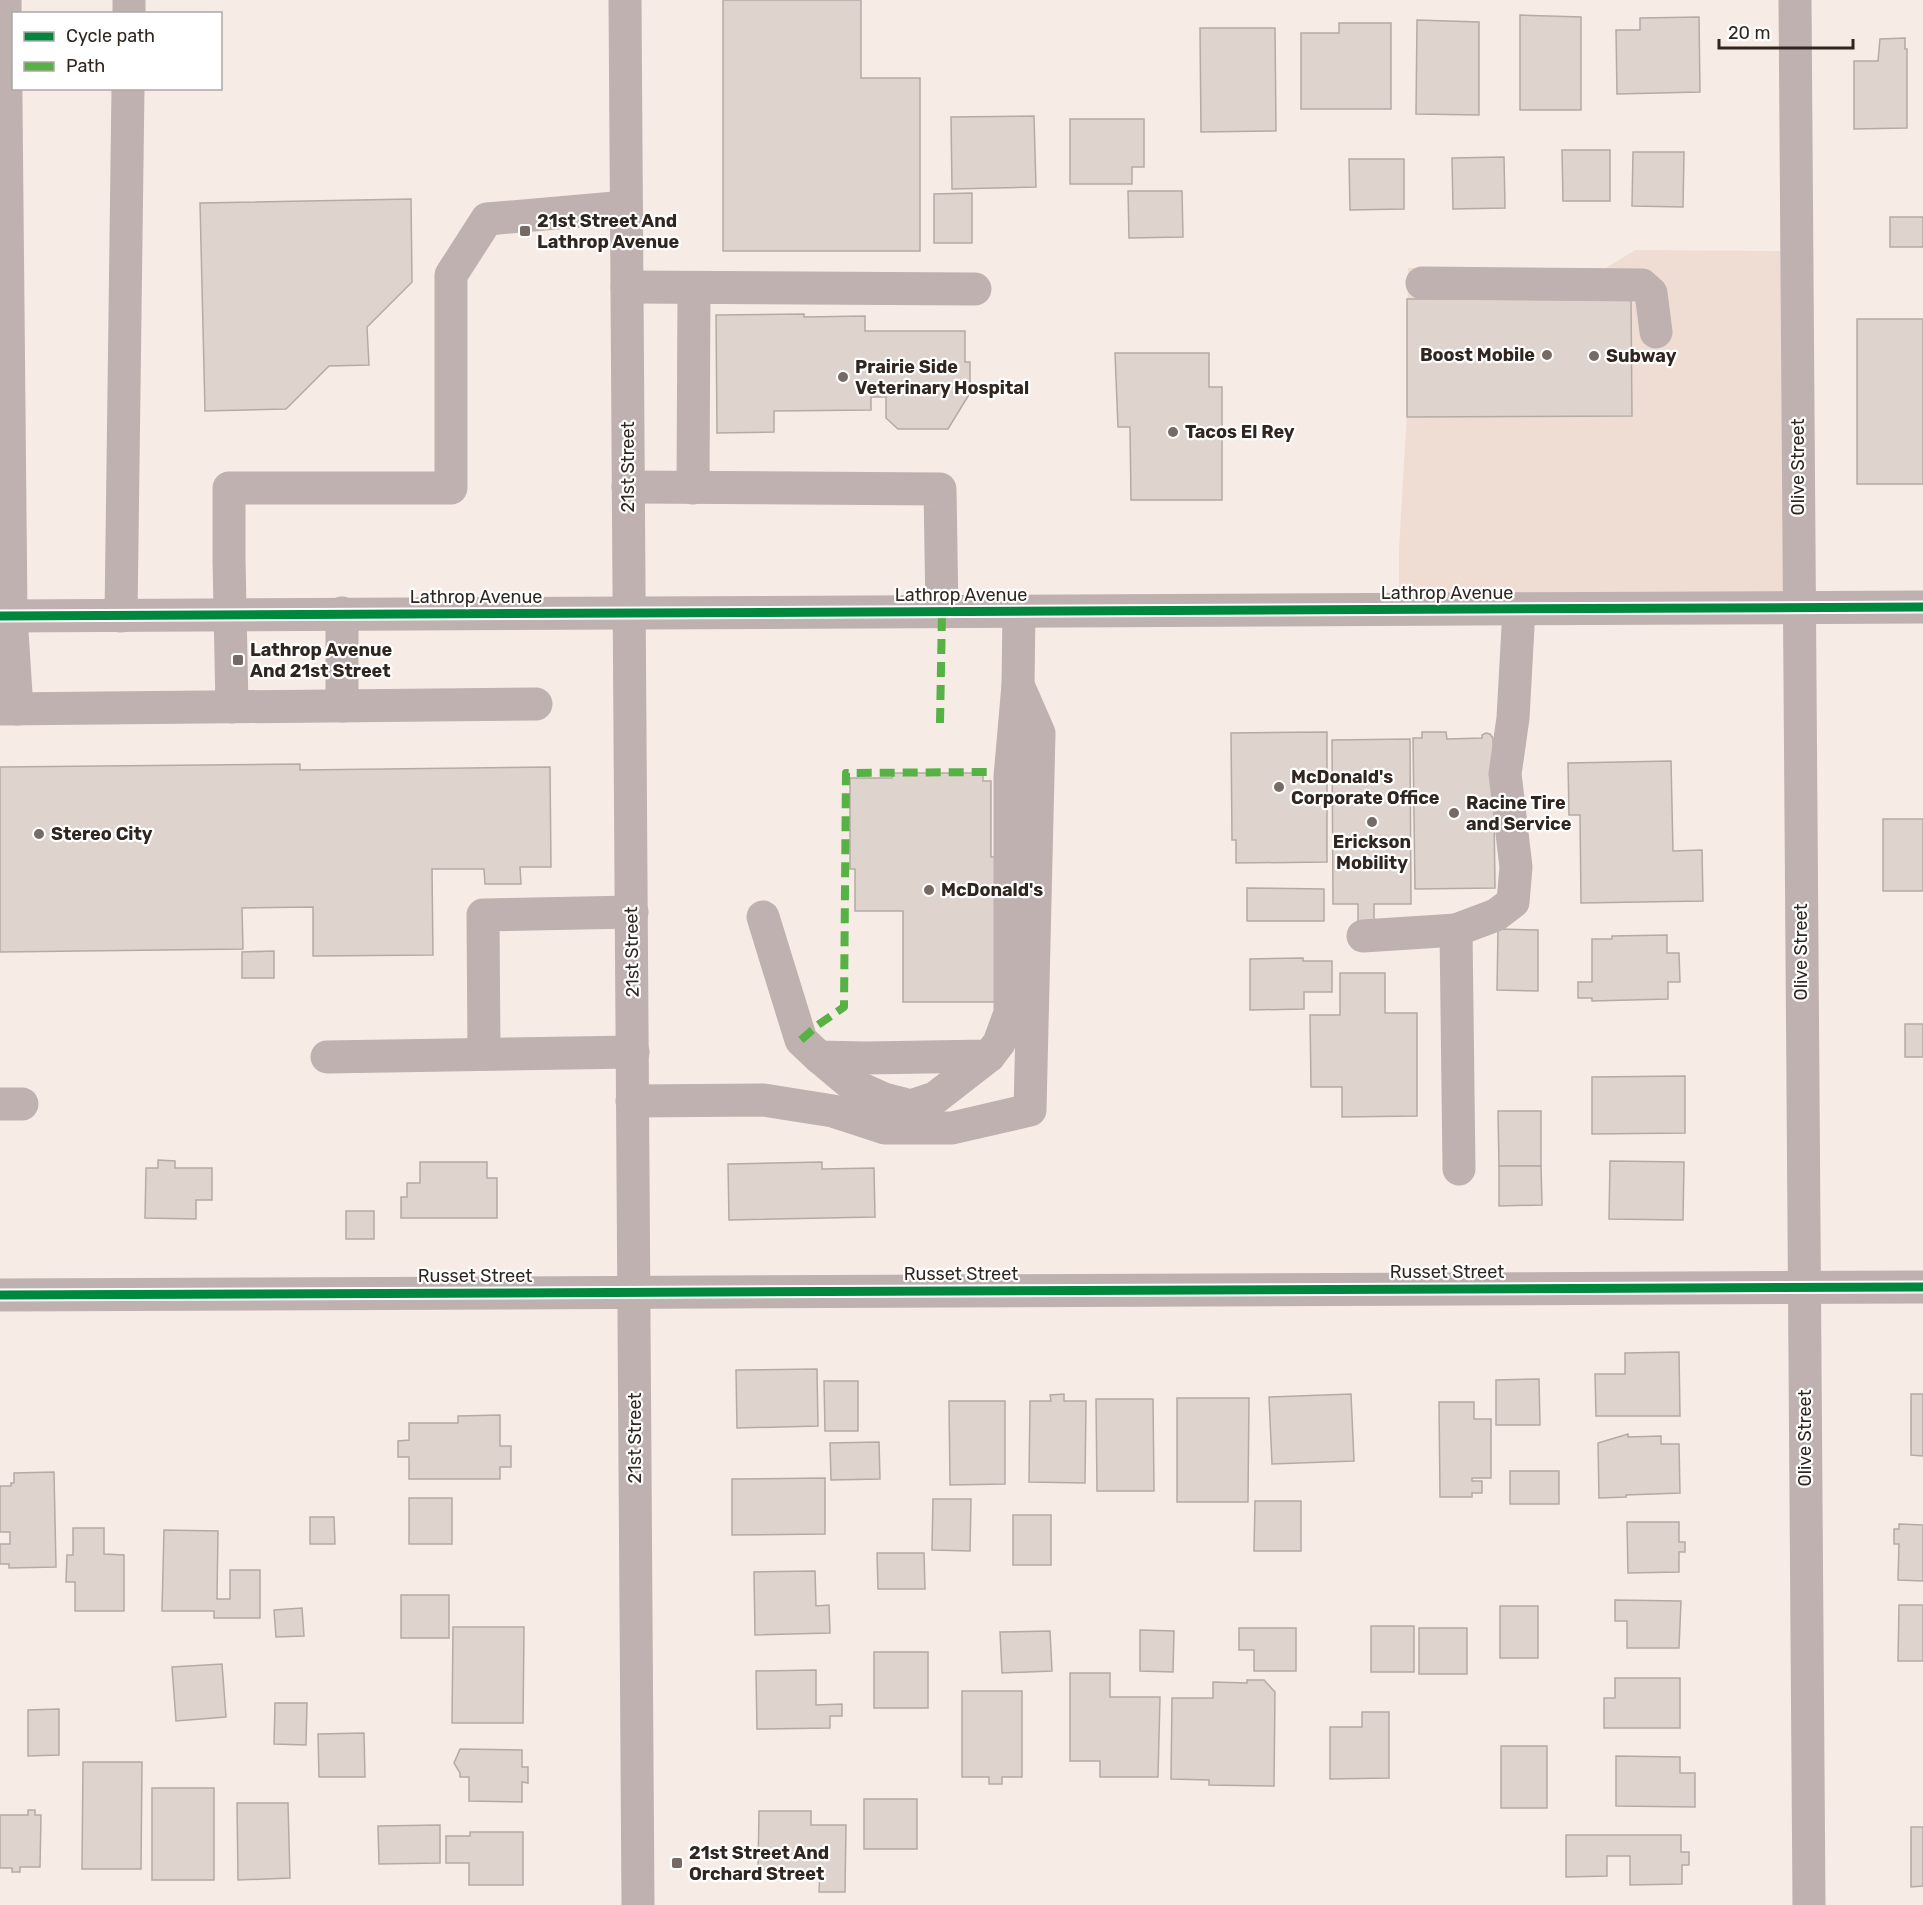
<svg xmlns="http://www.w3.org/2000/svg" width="1923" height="1905" font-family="Rubik,sans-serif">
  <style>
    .commercial { fill: #efddd4 }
    .building { fill: #ded3cd; stroke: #b5aba5; stroke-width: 1.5 }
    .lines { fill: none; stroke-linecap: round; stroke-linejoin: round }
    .minor { stroke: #beb1af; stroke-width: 33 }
    .quiet { stroke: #56b245; stroke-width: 8; stroke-dasharray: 15 8; stroke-linecap: butt }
    .cycleway-casing { stroke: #fff; stroke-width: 13 }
    .cycleway { stroke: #00873e; stroke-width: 9 }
    .poi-dot { fill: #756b64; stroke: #fff; stroke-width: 2 }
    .labels { text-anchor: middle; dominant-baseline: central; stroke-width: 4.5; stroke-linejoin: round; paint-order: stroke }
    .poi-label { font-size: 18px; font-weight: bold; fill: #30261f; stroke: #fff; text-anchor: start }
    .street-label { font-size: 18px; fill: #30261f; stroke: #fff }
  </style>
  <rect width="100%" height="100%" fill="#f6ece5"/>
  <!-- commercial -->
  <polygon class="commercial" points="1635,250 1797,251 1800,608 1399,610 1399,549 1407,411 1408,268 1606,268"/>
  <!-- building -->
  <g class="building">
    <polygon points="723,0 861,0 861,78 920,78 920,251 723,251"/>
    <polygon points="1520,15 1581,17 1581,110 1520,110"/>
    <polygon points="1699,17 1700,92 1617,94 1616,30 1640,30 1640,18"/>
    <polygon points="1417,20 1479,22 1479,115 1416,114"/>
    <polygon points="1339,23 1391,23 1391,109 1301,109 1301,33 1339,33"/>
    <polygon points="1200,28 1275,28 1276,131 1201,132"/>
    <polygon points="1905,38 1905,49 1907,49 1907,128 1854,129 1854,61 1878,61 1880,39"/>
    <polygon points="1034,116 1036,187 952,189 951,117"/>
    <polygon points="1070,119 1144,119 1144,167 1132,167 1132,184 1070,184"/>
    <polygon points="1562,150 1610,150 1610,201 1563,201"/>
    <polygon points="1633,152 1684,152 1683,207 1632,206"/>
    <polygon points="1504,157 1505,208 1453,209 1452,158"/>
    <polygon points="1349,159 1404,159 1404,209 1350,210"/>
    <polygon points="1128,191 1182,191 1183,237 1129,238"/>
    <polygon points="972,193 972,243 934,243 934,194"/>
    <polygon points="411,199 412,282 367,327 369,365 329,366 286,409 205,411 200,203"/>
    <rect x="1890" y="217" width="33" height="30"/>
    <polygon points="1631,298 1632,416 1407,417 1407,299"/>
    <polygon points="804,314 804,317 865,316 865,331 965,331 965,362 970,362 970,393 948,429 898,429 886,418 886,397 871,397 871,410 774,411 774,432 717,433 716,315"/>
    <rect x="1857" y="319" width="66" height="165"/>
    <polygon points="1115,353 1209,353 1209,387 1222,387 1222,500 1131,500 1130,427 1118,427"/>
    <polygon points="1327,732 1327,862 1236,863 1236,840 1232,840 1231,733"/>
    <polygon points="1422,732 1446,732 1447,739 1482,738 1482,735 1486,733 1490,734 1493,738 1495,888 1415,889 1413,738 1422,738"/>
    <polygon points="1410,739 1411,904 1374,904 1374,922 1358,922 1358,904 1333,904 1332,740"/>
    <polygon points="1671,761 1673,851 1702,850 1703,901 1581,903 1580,815 1569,815 1568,763"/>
    <polygon points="300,764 300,770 550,767 551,867 520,867 521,884 485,884 484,869 432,869 433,955 313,956 313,907 242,908 243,949 0,952 0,767"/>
    <polygon points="892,773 983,773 983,781 991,781 991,857 1002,857 1002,1002 903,1002 903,911 855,911 855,869 850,869 850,778 892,778"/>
    <rect x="1883" y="819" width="40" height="72"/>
    <polygon points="1247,888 1324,889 1324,921 1247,921"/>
    <polygon points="1498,929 1538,930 1538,991 1497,990"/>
    <polygon points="1667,935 1667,953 1679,953 1680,982 1668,982 1668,999 1592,1001 1592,998 1578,998 1578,982 1592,982 1592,939 1612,939 1612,936"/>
    <polygon points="274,951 274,978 242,978 242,952"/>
    <polygon points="1303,958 1303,961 1332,961 1332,992 1304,992 1304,1009 1250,1010 1250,959"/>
    <polygon points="1340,973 1385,973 1385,1013 1417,1013 1417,1116 1342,1117 1342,1087 1311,1087 1310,1015 1340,1015"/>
    <rect x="1905" y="1024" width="18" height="33"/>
    <polygon points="1685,1076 1685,1133 1592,1134 1592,1077"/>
    <polygon points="1498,1111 1541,1111 1541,1166 1499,1166"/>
    <polygon points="158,1160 175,1161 175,1168 212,1168 212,1200 196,1200 196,1219 145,1218 146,1168 158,1168"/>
    <polygon points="1610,1161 1684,1162 1683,1220 1609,1219"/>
    <polygon points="420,1162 487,1162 487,1178 497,1178 497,1218 401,1218 401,1197 407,1197 407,1183 420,1183"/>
    <polygon points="822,1162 822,1169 874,1168 875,1217 729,1220 728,1164"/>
    <polygon points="1499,1166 1541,1166 1542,1205 1499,1206"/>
    <rect x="346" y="1211" width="28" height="28"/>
    <polygon points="1679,1352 1680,1416 1596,1416 1595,1374 1625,1374 1625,1353"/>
    <polygon points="817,1369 818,1426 737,1428 736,1370"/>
    <polygon points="1539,1379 1540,1425 1496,1425 1496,1380"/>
    <polygon points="824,1381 858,1381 858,1431 825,1431"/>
    <polygon points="1064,1394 1064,1401 1086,1401 1085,1483 1029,1482 1030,1401 1051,1401 1050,1395"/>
    <polygon points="1351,1394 1354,1461 1272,1464 1269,1397"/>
    <polygon points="1911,1394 1923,1394 1923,1456 1911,1455"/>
    <polygon points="1177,1398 1249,1398 1248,1502 1177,1502"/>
    <polygon points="1096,1399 1153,1399 1154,1491 1097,1491"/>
    <polygon points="949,1401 1005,1401 1005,1484 950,1485"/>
    <polygon points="1439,1402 1474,1402 1474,1419 1491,1419 1491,1478 1472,1478 1472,1481 1482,1481 1482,1493 1472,1493 1472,1497 1440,1497"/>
    <polygon points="500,1415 500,1446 511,1446 511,1467 500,1467 500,1479 409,1479 409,1457 398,1457 398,1441 409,1440 409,1423 458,1423 458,1416"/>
    <polygon points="1628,1434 1628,1437 1661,1436 1661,1444 1679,1444 1680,1493 1626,1495 1626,1497 1599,1498 1598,1443"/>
    <polygon points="879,1442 880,1479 831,1480 830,1443"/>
    <rect x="1510" y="1471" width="49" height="33"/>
    <polygon points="54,1472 56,1567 9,1568 9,1564 0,1564 0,1544 10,1544 10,1532 0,1532 0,1486 11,1486 11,1483 14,1483 14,1473"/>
    <polygon points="825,1478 825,1534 732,1535 732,1479"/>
    <rect x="409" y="1498" width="43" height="46"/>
    <polygon points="933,1499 971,1499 970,1551 932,1550"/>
    <polygon points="1255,1501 1301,1501 1301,1551 1254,1551"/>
    <rect x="1013" y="1515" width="38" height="50"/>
    <polygon points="310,1517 334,1517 335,1544 310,1544"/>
    <polygon points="1627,1522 1679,1522 1679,1542 1685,1542 1685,1552 1679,1552 1679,1572 1628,1573"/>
    <polygon points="1899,1524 1923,1525 1923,1581 1898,1580 1899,1544 1894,1544 1894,1529 1899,1529"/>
    <polygon points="73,1528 104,1528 104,1554 124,1555 124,1611 75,1611 75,1582 66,1582 67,1555 73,1555"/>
    <polygon points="164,1530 218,1531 217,1599 230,1599 230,1570 260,1570 260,1618 214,1618 214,1611 162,1611"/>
    <polygon points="877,1553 924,1553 925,1589 878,1589"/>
    <polygon points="815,1571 816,1606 829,1605 830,1633 755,1635 754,1572"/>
    <rect x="401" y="1595" width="48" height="43"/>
    <polygon points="1615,1600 1681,1601 1679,1648 1627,1648 1627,1621 1615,1621"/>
    <polygon points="1899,1605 1923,1605 1923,1661 1898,1661"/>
    <rect x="1500" y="1606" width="38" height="52"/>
    <polygon points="302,1608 304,1636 276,1637 274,1610"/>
    <rect x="1371" y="1626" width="43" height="46"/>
    <polygon points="453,1627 524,1627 523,1723 452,1723"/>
    <polygon points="1239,1628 1296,1628 1296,1671 1254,1671 1254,1650 1239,1650"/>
    <rect x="1419" y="1628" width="48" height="46"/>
    <polygon points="1140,1630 1174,1631 1173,1672 1140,1671"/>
    <polygon points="1050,1631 1052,1671 1002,1673 1000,1632"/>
    <rect x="874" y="1652" width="54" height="56"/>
    <polygon points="222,1664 226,1717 176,1721 172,1667"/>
    <polygon points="816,1670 816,1705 842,1704 842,1716 830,1716 830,1728 757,1729 756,1671"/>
    <polygon points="1070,1673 1110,1673 1110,1697 1160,1697 1158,1777 1100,1777 1100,1761 1070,1761"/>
    <polygon points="1615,1678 1680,1678 1680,1728 1604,1728 1604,1698 1615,1698"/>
    <polygon points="1247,1680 1264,1680 1275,1692 1274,1786 1209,1785 1209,1780 1171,1779 1172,1698 1213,1698 1213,1682 1247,1683"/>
    <polygon points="962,1691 1022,1691 1022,1777 1002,1777 1002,1784 989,1784 989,1777 962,1777"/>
    <polygon points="275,1703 307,1703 306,1745 274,1744"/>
    <polygon points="59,1709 59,1755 28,1756 28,1710"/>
    <polygon points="1362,1712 1389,1712 1389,1778 1330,1779 1330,1727 1362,1727"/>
    <polygon points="364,1733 365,1777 319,1777 318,1734"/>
    <rect x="1501" y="1746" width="46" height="62"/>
    <polygon points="460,1749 522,1750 522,1767 528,1767 528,1783 522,1782 522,1802 469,1801 469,1777 460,1777 460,1773 454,1763"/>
    <polygon points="1616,1756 1680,1757 1680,1773 1695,1773 1695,1807 1616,1806"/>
    <polygon points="83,1762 142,1762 141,1869 82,1869"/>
    <rect x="152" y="1788" width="62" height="92"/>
    <rect x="864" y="1799" width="53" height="50"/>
    <polygon points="237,1803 288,1803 290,1878 238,1880"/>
    <polygon points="28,1810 35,1810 35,1815 41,1815 40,1867 20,1867 20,1872 12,1872 12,1868 0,1868 0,1815 28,1815"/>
    <polygon points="759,1811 811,1811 811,1825 846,1825 845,1892 819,1892 820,1870 758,1870"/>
    <polygon points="440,1825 440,1863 379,1864 378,1826"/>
    <polygon points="1911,1827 1923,1827 1923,1886 1911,1887"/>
    <polygon points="470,1832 523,1832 523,1885 469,1885 469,1863 446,1863 446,1836 470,1836"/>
    <polygon points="1566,1835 1681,1835 1681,1852 1689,1852 1689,1865 1682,1865 1682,1884 1630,1885 1630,1856 1607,1856 1607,1876 1566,1877"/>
  </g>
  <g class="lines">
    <!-- minor -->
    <g class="minor">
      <polyline points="5,0 11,616 17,709"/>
      <polyline points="625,0 638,1905"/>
      <polyline points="1795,0 1809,1905"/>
      <polyline points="129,14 129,0"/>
      <polyline points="1422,283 1642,285 1651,293 1656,332"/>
      <polyline points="627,287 975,289"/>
      <polyline points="628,487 940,489 942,612"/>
      <polyline points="693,488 694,288"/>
      <polyline points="0,616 1923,607"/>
      <polyline points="121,616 128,88"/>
      <polyline points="342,706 342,613"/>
      <polyline points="232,707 229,559 229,488 451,488 451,275 487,219 626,207"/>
      <polyline points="0,709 536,704"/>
      <polyline points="763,917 801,1040 819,1057 865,1058 989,1056 999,1043 1010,1013 1010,777 1018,685 1019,611"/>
      <polyline points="1456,930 1459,1169"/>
      <polyline points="1363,936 1456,930 1496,915 1513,902 1516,867 1505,774 1513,718 1519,609"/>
      <polyline points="484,1054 483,915 632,912"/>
      <polyline points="327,1057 633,1052"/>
      <polyline points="819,1057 851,1084 884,1099 911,1106 935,1098 989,1056"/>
      <polyline points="632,1101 764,1100 833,1111 885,1128 952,1128 1030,1110 1039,733 1018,685"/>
      <polyline points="0,1104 22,1104"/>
      <polyline points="0,1295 1923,1287"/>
    </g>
    <!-- quiet -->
    <g class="quiet">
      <polyline points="940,723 942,612"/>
      <polyline points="801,1040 818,1025 844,1007 846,773 988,772"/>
    </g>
    <defs>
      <g id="cycleway">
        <polyline points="0,616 1923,607"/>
        <polyline points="0,1295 1923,1287"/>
      </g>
    </defs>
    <!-- cycleway casing -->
    <use href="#cycleway" class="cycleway-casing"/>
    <!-- cycleway -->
    <use href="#cycleway" class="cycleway"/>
  </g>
  <!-- markers -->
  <g class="poi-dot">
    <rect x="519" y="225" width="12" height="12" rx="3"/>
    <circle cx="1547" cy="355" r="6"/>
    <circle cx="1594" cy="356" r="6"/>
    <circle cx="843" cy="377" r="6"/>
    <circle cx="1173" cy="432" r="6"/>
    <rect x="232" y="654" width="12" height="12" rx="3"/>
    <circle cx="1279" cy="787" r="6"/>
    <circle cx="1454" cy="813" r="6"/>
    <circle cx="1372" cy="822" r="6"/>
    <circle cx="39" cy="834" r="6"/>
    <circle cx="929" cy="890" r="6"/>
    <rect x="671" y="1857" width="12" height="12" rx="3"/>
  </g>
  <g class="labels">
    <!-- poi labels -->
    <g class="poi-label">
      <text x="537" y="221">21st Street And<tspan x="537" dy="21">Lathrop Avenue</tspan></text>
      <text x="1535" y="355" text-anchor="end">Boost Mobile</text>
      <text x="1606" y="356">Subway</text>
      <text x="855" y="367">Prairie Side<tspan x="855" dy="21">Veterinary Hospital</tspan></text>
      <text x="1185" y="432">Tacos El Rey</text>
      <text x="250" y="650">Lathrop Avenue<tspan x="250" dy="21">And 21st Street</tspan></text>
      <text x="1291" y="777">McDonald's<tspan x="1291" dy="21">Corporate Office</tspan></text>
      <text x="1466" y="803">Racine Tire<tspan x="1466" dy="21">and Service</tspan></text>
      <text x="51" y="834">Stereo City</text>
      <text x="1372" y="842" text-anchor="middle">Erickson<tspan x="1372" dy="21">Mobility</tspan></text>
      <text x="941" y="890">McDonald's</text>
      <text x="689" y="1853">21st Street And<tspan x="689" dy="21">Orchard Street</tspan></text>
    </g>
    <!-- street labels -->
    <g class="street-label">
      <text transform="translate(628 467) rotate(-90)">21st Street</text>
      <text transform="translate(1798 467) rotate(-90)">Olive Street</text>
      <text x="1447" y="593">Lathrop Avenue</text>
      <text x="961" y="595">Lathrop Avenue</text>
      <text x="476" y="597">Lathrop Avenue</text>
      <text transform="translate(632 952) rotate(-91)">21st Street</text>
      <text transform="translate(1801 952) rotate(-90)">Olive Street</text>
      <text x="1447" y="1272">Russet Street</text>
      <text x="961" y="1274">Russet Street</text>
      <text x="475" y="1276">Russet Street</text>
      <text transform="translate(635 1438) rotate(-90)">21st Street</text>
      <text transform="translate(1805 1438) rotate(-90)">Olive Street</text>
    </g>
  </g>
  <!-- legend -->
  <rect x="12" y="12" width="210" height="78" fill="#ffffff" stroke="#aca8a5" stroke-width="1.5"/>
  <rect x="24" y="32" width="30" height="9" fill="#00873e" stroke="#aca8a5" stroke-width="1.5"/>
  <text x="66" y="42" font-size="18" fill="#30261f">Cycle path</text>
  <rect x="24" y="62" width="30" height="9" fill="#56b245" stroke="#aca8a5" stroke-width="1.5"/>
  <text x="66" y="72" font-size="18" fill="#30261f">Path</text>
  <!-- scale -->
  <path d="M1719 39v9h134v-9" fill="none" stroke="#30261f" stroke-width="3"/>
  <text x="1728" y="39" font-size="18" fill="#30261f" stroke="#ffffff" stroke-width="4.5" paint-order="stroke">20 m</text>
</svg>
